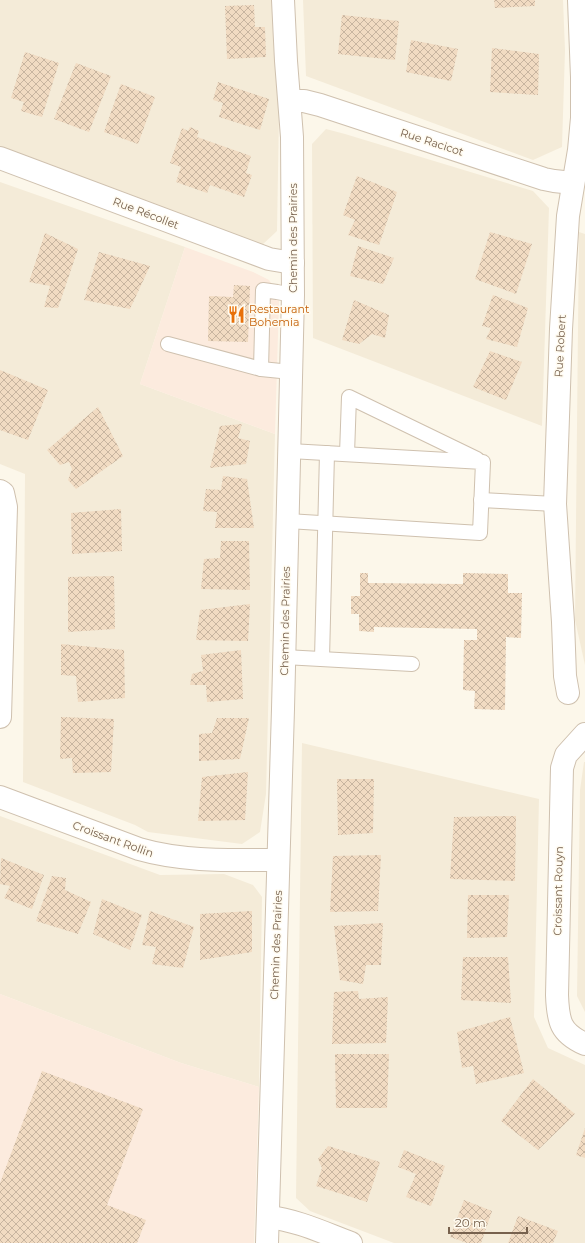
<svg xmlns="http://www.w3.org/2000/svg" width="585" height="1243" font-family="Montserrat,sans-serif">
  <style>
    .residential { fill: #f4ebd8 }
    .commercial { fill: #fcebde }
    .building { fill: url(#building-cross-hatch) }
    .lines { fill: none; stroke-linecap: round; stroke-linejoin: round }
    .service-casing { stroke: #cfc1af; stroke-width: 16 }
    .minor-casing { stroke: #cfc1af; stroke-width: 24 }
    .service { stroke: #fff; stroke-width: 14 }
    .minor { stroke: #fff; stroke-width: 22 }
    .labels { text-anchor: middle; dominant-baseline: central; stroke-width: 3; stroke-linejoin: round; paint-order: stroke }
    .street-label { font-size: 11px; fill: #77614d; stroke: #fffbf0 }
    .food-label { font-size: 11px; fill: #c56008; stroke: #fffbf0; text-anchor: start }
  </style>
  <defs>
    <pattern id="building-cross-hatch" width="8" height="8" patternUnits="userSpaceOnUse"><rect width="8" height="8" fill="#f1dbc2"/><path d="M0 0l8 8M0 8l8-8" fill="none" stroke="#c8b5a0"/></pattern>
  </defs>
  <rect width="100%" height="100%" fill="#fcf7ea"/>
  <!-- residential -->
  <g class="residential">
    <polygon points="0,0 278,0 280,54 277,231 261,246 0,148"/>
    <polygon points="303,0 563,0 565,50 562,147 533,160 306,76"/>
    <polygon points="326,129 345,134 533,191 549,208 542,426 313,338 312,144"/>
    <polygon points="0,182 185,247 140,384 275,434 266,794 260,832 242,844 148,832 135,825 23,782 25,474 0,464"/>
    <polygon points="579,232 585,234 585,665 575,620"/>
    <polygon points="302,743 539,799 534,1017 548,1048 585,1065 585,1243 394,1243 310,1211 296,1198"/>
    <polygon points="584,762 585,762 585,1012 577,996 580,790"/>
    <polygon points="0,816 160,875 224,874 253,885 262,897 259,1087 181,1063 0,994"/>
  </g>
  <!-- commercial -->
  <g class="commercial">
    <polygon points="185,247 253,272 269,280 277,292 279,301 275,434 140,384"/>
    <polygon points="0,994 181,1063 259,1087 254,1243 0,1243"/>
  </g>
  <!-- building -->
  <g class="building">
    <polygon points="494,0 535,0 535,6 495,8"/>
    <polygon points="254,5 255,27 265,27 266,57 227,59 225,6"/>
    <polygon points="342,15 399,21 395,60 338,54"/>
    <polygon points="411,40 458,49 451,81 406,72"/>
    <polygon points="492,48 539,54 538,95 490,92"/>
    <polygon points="25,52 59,63 42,117 21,111 24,102 11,98"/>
    <polygon points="76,63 111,76 89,132 54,119"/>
    <polygon points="218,82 269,99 260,130 219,117 223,103 213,100"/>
    <polygon points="121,84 155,97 138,144 104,132"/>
    <polygon points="190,127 199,131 197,137 251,156 246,173 252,175 244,197 210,185 207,193 176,182 181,167 170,163 182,128 188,131"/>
    <polygon points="357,176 397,192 379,245 348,235 355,220 343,215"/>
    <polygon points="490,232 532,244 516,294 475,279"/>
    <polygon points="45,233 78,249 58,308 44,307 50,286 29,282"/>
    <polygon points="358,246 394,258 383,284 350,276"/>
    <polygon points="99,252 150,266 130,309 84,300"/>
    <polygon points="234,285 250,286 248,342 208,341 209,296 233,297"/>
    <polygon points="493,295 528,308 517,347 486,339 491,328 482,326"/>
    <polygon points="354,300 389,315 385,338 372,334 359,344 342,340"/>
    <polygon points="490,351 522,362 506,400 473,387"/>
    <polygon points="0,370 48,390 28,440 0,430"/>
    <polygon points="98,407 123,456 76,489 68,480 72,469 69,462 60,465 47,450"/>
    <polygon points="242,424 238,438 250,441 246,464 210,468 220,426"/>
    <polygon points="223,476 247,479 254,528 215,528 217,512 203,511 206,489 221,490"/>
    <polygon points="121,509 122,551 72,554 71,513"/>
    <polygon points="221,541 249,541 250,590 201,589 204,559 220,558"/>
    <polygon points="360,573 368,573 368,583 463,584 463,573 508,574 508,593 522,593 521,638 506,637 505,710 474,709 475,691 463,690 464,640 477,640 477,629 374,627 374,632 359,631 359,614 351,614 351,596 360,596"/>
    <polygon points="114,576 115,629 68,632 68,577"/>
    <polygon points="250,604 248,641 196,640 200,610"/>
    <polygon points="61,644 124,650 125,698 78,702 76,676 61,675"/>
    <polygon points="241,650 243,699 207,702 206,685 190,685 192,674 203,671 201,655"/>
    <polygon points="61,717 114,719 111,772 73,773 72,758 60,759"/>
    <polygon points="217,718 249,718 240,759 199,761 199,734 212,733"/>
    <polygon points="248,772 245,820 198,821 202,777"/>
    <polygon points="337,779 374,779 373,833 338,835"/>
    <polygon points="516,816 515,881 450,879 454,817"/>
    <polygon points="381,855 378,911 330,912 333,856"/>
    <polygon points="1,858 44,875 32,909 4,898 10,886 0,884"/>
    <polygon points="52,876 66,878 65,890 91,902 78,934 36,921"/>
    <polygon points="468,895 509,895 507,937 467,938"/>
    <polygon points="102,899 142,915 130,950 93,934"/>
    <polygon points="150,911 194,927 183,968 152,964 156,947 142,945"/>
    <polygon points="252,911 252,952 200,960 200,914"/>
    <polygon points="383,923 381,965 366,965 363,984 340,980 334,926"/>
    <polygon points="463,957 508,957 511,1003 461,1000"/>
    <polygon points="358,991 359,999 388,997 386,1043 332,1044 334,992"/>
    <polygon points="510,1017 524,1073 476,1084 473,1066 462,1068 457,1032"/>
    <polygon points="335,1054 389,1054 387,1108 336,1108"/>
    <polygon points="42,1071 143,1109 107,1205 146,1220 137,1243 0,1243 0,1183"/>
    <polygon points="533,1079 575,1114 538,1150 501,1121"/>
    <polygon points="585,1128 585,1158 576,1155"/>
    <polygon points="328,1146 380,1162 367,1202 316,1186 322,1168 318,1159"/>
    <polygon points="404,1150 445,1166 431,1206 406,1197 416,1174 398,1167"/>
    <polygon points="464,1200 492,1211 481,1243 467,1243 450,1237"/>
    <polygon points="518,1216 558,1231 553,1243 508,1243"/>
  </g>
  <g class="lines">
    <defs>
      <g id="service">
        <polyline points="168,344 261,369 291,372"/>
        <polyline points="261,369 263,290 277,292 293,295"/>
        <polyline points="347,454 349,397 477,459"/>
        <polyline points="481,500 555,504"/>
        <polyline points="288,521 480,533 483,462 290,451"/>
        <polyline points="284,657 412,664"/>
        <polyline points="322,659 327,453"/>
      </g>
      <g id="minor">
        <polyline points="290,101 304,101 320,105 544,179 554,181 573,183"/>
        <polyline points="0,158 269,259 293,263"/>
        <polyline points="0,491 3,493 6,507 0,717"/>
        <polyline points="568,693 565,676 563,622 555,504 561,329 568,216 579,150 582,118 582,77 579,0"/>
        <path d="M585 734 566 755 562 768 557 995C558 1021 560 1033 585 1044"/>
        <path d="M0 797 139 849C184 862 232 860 278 860"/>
        <path d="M268 1217C297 1220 324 1233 351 1243"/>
        <polyline points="267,1243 283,709 293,295 292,137 286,61 283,0"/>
      </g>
    </defs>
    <!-- service casing -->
    <use href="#service" class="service-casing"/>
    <!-- minor casing -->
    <use href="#minor" class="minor-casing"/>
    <!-- service -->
    <use href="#service" class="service"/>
    <!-- minor -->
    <use href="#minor" class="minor"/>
  </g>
  <!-- icons -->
  <defs>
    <symbol id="restaurant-bare" viewBox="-9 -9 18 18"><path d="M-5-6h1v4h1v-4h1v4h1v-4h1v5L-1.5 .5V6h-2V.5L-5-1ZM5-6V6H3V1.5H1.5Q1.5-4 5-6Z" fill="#e8710a" stroke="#fffbf0" stroke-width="2.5" paint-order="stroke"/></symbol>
  </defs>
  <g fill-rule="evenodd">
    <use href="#restaurant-bare" x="224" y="302" width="25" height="25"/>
  </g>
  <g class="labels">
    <!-- street labels -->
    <g class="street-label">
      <text transform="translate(432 142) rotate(18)">Rue Racicot</text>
      <text transform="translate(146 213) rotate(21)">Rue Récollet</text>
      <text transform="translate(293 238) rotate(-90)">Chemin des Prairies</text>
      <text transform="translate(560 346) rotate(-87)">Rue Robert</text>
      <text transform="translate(285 621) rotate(-89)">Chemin des Prairies</text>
      <text transform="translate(113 839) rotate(20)">Croissant Rollin</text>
      <text transform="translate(558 891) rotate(-89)">Croissant Rouyn</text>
      <text transform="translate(276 945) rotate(-88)">Chemin des Prairies</text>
    </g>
    <!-- food labels -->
    <g class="food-label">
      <text x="249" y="309">Restaurant<tspan x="249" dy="13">Bohemia</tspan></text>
    </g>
  </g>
  <!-- scale -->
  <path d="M449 1227v6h78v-6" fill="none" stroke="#77614d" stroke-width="2"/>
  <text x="455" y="1227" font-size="12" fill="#77614d" stroke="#fffbf0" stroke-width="3" paint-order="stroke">20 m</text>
</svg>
